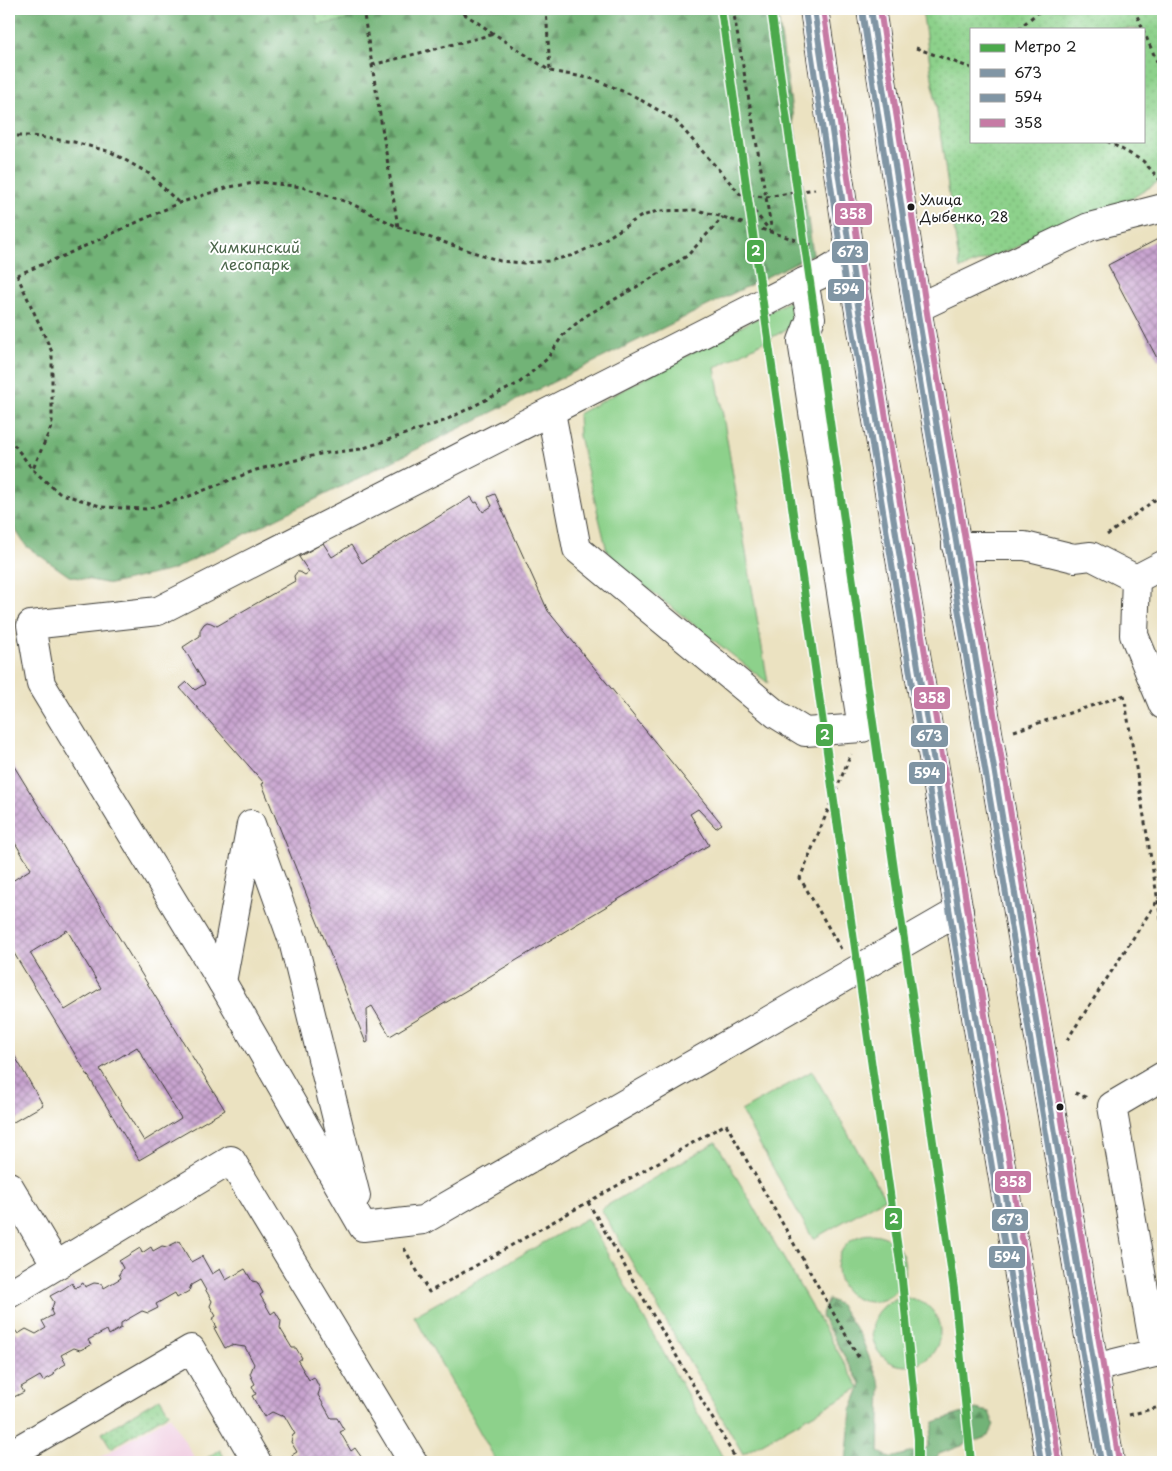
<svg xmlns="http://www.w3.org/2000/svg" width="1172" height="1471" font-family="'Playpen Sans',sans-serif">
  <style>
    .built { fill: #f1d0e3 }
    .grass { fill: #8dd18b; stroke: #547654 }
    .forest { fill: url(#forest-firs); stroke: #47684a }
    .park { fill: url(#park-dots); stroke: #547654; fill-rule: evenodd }
    .building { fill: url(#building-cross-hatch); fill-rule: evenodd }
    .lines { fill: none; stroke-linecap: round; stroke-linejoin: round }
    .minor-casing { stroke: #3b3a35; stroke-width: 30 }
    .major-casing { stroke: #3b3a35; stroke-width: 30 }
    .path { stroke: #3b3a35; stroke-width: 3; stroke-dasharray: 4 4; stroke-linecap: butt }
    .minor { stroke: #fff; stroke-width: 28 }
    .major { stroke: #fff; stroke-width: 28 }
    .bus-1-casing { stroke: #fff; stroke-width: 10 }
    .bus-2-casing { stroke: #fff; stroke-width: 10 }
    .bus-3-casing { stroke: #fff; stroke-width: 10 }
    .bus-1 { stroke: #8095a4; stroke-width: 6 }
    .bus-2 { stroke: #8095a4; stroke-width: 6 }
    .bus-3 { stroke: #c67aa4; stroke-width: 6 }
    .metro-1-casing { stroke: #fff; stroke-width: 11 }
    .metro-1 { stroke: #4ca94c; stroke-width: 8 }
    .bus-dot { fill: #1c1c1c; stroke: #fff; stroke-width: 2 }
    .labels { text-anchor: middle; dominant-baseline: central; stroke-width: 4; stroke-linejoin: round; paint-order: stroke }
    .bus-label { font-size: 14px; fill: #1c1c1c; stroke: #fff; text-anchor: start }
    .park-label { font-size: 15px; fill: #496448; stroke: #fff }
    .line-badge { stroke: #fff; stroke-width: 2 }
    .badge-label { font-size: 14px; text-anchor: middle; font-weight: bold; fill: #fff }
  </style>
  <defs>
    <pattern id="forest-firs" width="22" height="20" patternUnits="userSpaceOnUse" patternTransform="scale(1.25)"><rect width="22" height="20" fill="#72b377"/><path d="M5 1l3.5 6h-7zM16 11l3.5 6h-7z" fill="#5d9161"/></pattern>
    <pattern id="park-dots" width="8" height="8" patternUnits="userSpaceOnUse" patternTransform="scale(1.25)"><rect width="8" height="8" fill="#8dd18b"/><path d="M2 2h.1M6 6h.1" fill="none" stroke="#79b377" stroke-width="1.8" stroke-linecap="round"/></pattern>
    <pattern id="building-cross-hatch" width="8" height="8" patternUnits="userSpaceOnUse" patternTransform="scale(1.25)"><rect width="8" height="8" fill="#c9a4d0"/><path d="M0 0l8 8M0 8l8-8" fill="none" stroke="#a285a8"/></pattern>
  </defs>
  <rect width="100%" height="100%" fill="#fff"/>
  <filter id="ink" filterUnits="userSpaceOnUse"><feTurbulence type="fractalNoise" baseFrequency=".02" numOctaves="2"/><feDisplacementMap in="SourceGraphic" scale="10" xChannelSelector="R" yChannelSelector="G"/><feConvolveMatrix kernelMatrix="1 2 1 2 8 2 1 2 1" color-interpolation-filters="sRGB"/></filter>
  <filter id="wash" filterUnits="userSpaceOnUse"><feTurbulence type="fractalNoise" baseFrequency=".0096" numOctaves="4" result="noise"/><feDisplacementMap in="SourceGraphic" scale="20" xChannelSelector="R" yChannelSelector="G"/><feGaussianBlur stdDeviation="1.12" result="paint"/><feColorMatrix in="noise" values="0 0 0 0 0 0 0 0 0 0 0 0 0 0 0 0 0 1.4 0 .05"/><feComposite in="paint" operator="in"/></filter>
  <g filter="url(#wash)">
    <rect width="100%" height="100%" fill="#ebe2c1"/>
    <!-- built -->
    <polygon class="built" points="170,1416 197,1462 92,1462"/>
    <!-- grass -->
    <g class="grass">
      <polygon points="791,300 801,311 789,328 715,368 768,683 623,569 607,551 579,436 578,414"/>
      <polygon points="812,1071 885,1198 813,1239 741,1111"/>
      <polygon points="716,1142 859,1388 743,1454 601,1209"/>
      <polygon points="587,1218 725,1461 724,1462 497,1462 414,1316"/>
      <circle cx="871" cy="1268" r="34"/>
      <circle cx="906" cy="1332" r="34"/>
    </g>
    <!-- forest -->
    <g class="forest">
      <polygon points="9,9 777,9 813,254 172,570 111,584 69,576 26,546 9,520"/>
      <polygon points="828,1299 840,1305 861,1337 881,1387 879,1452 891,1458 927,1448 934,1422 976,1409 989,1412 994,1424 989,1436 939,1454 933,1462 846,1462 851,1410 861,1385 821,1316"/>
    </g>
    <!-- park -->
    <g class="park">
      <polygon points="315,9 345,9 347,20 318,25"/>
      <path d="M922 9H1163V179L1113 210 960 269ZM971 29H1143V141H971Z"/>
      <polygon points="160,1398 169,1413 111,1448 102,1433"/>
      <polygon points="220,1450 227,1462 203,1462 202,1461"/>
    </g>
    <g id="blocks">
      <!-- building -->
      <g class="building">
        <polygon points="1158,239 1163,250 1163,357 1158,360 1108,265"/>
        <polygon points="495,494 548,611 722,824 716,828 698,809 690,814 709,845 390,1036 372,1006 367,1009 368,1042 366,1043 262,784 264,783 180,688 187,682 195,690 205,684 183,647 200,636 200,630 204,624 207,622 211,623 217,626 295,581 294,576 297,572 300,572 305,575 309,572 299,557 323,543 332,557 351,545 362,563 471,497 475,503 477,502 483,512 492,506 488,497"/>
        <path d="M9 758 225 1110 139 1160 9 945V883L31 869 9 833ZM67 930 101 988 65 1010 30 953ZM137 1047 181 1118 144 1141 100 1069Z"/>
        <polygon points="9,1046 43,1105 10,1124 9,1123"/>
        <polygon points="179,1241 191,1262 202,1256 212,1274 220,1269 226,1280 245,1269 252,1281 257,1282 263,1293 260,1295 271,1314 275,1311 281,1321 280,1328 292,1348 296,1348 302,1358 298,1361 309,1380 314,1377 320,1389 318,1395 331,1418 337,1418 344,1430 340,1432 351,1451 355,1448 362,1458 360,1462 296,1462 292,1455 297,1452 291,1442 293,1435 295,1434 284,1415 281,1416 272,1412 264,1417 252,1396 256,1394 252,1386 255,1384 250,1374 254,1364 245,1347 231,1345 225,1348 214,1328 217,1327 212,1319 216,1316 210,1306 212,1301 200,1280 191,1285 189,1291 177,1298 175,1293 156,1304 158,1308 148,1313 142,1311 121,1323 121,1328 109,1335 107,1330 88,1340 91,1345 80,1350 74,1348 61,1355 66,1364 55,1370 54,1375 43,1381 40,1376 21,1387 24,1392 14,1397 9,1396 9,1333 15,1330 18,1334 26,1329 36,1334 46,1328 42,1321 53,1315 51,1311 54,1302 50,1296 63,1289 72,1283 75,1288 83,1283 85,1287 94,1283 102,1284 104,1288 121,1278 119,1274 123,1268 119,1261 140,1248 142,1253 151,1247 153,1251 162,1246 167,1247"/>
      </g>
    </g>
  </g>
  <g filter="url(#ink)">
    <use href="#blocks" fill-opacity="0" stroke="#3b3a35" stroke-width="1"/>
    <g class="lines">
      <defs>
        <g id="minor">
          <polyline points="851,257 824,273 804,282 158,611 31,625 41,684 222,982 363,1227 423,1220 959,911"/>
          <polyline points="917,308 1089,227 1163,208"/>
          <polyline points="551,412 577,549 776,714 805,732 862,728 802,341 811,318 804,282"/>
          <polyline points="956,546 1025,546 1074,558 1091,556 1136,579 1134,635 1163,705"/>
          <polyline points="1136,579 1163,565"/>
          <polyline points="222,982 251,824 293,941 356,1196"/>
          <polyline points="9,1186 56,1265"/>
          <polyline points="9,1294 231,1160 413,1462"/>
          <polyline points="1155,1353 1112,1106 1163,1076"/>
          <polyline points="1094,1368 1163,1351"/>
          <polyline points="9,1455 191,1349 257,1462"/>
        </g>
        <g id="major">
          <polyline points="814,9 856,293 1050,1462"/>
          <polyline points="871,9 917,308 1110,1462"/>
        </g>
      </defs>
      <!-- minor casing -->
      <use href="#minor" class="minor-casing"/>
      <!-- major casing -->
      <use href="#major" class="major-casing"/>
      <!-- path -->
      <g class="path">
        <polyline points="363,9 398,227"/>
        <polyline points="457,9 550,71 594,79 634,96 675,120 741,195 771,232"/>
        <polyline points="546,9 550,70"/>
        <polyline points="733,9 772,232"/>
        <polyline points="1134,9 1143,29"/>
        <polyline points="1018,29 1042,9"/>
        <polyline points="1143,30 1163,75"/>
        <polyline points="916,48 971,68"/>
        <polyline points="372,65 494,34"/>
        <polyline points="9,136 31,136 74,142 111,152 148,173 179,203"/>
        <polyline points="1107,141 1143,161 1162,182"/>
        <polyline points="742,195 766,197 815,189"/>
        <polyline points="17,275 52,352 52,425 33,469"/>
        <polyline points="9,276 17,275 63,256 179,203 229,187 261,182 302,187 350,203 398,227 500,261 524,263 548,261 574,255 599,243 640,217 657,211 697,210 723,217 815,246"/>
        <polyline points="9,438 33,470 59,493 103,507 146,509 187,497 256,470 320,454 361,449 444,421 519,383 547,359 563,335 584,317 650,279 687,256 723,217"/>
        <polyline points="1107,535 1163,494"/>
        <polyline points="1124,695 1163,932"/>
        <polyline points="1014,731 1125,695"/>
        <polyline points="1158,901 1163,903"/>
        <polyline points="841,949 800,878 851,754"/>
        <polyline points="1067,1040 1163,892"/>
        <polyline points="1075,1093 1088,1098"/>
        <polyline points="588,1202 734,1456"/>
        <polyline points="404,1248 429,1292 726,1124 860,1360"/>
        <polyline points="1129,1415 1163,1406"/>
      </g>
      <!-- minor -->
      <use href="#minor" class="minor"/>
      <!-- major -->
      <use href="#major" class="major"/>
      <defs>
        <g id="bus-1">
          <polyline points="814,9 856,293 1050,1462"/>
          <polyline points="871,9 917,308 1110,1462"/>
        </g>
        <g id="bus-2">
          <polyline points="805,10 847,294 1041,1462"/>
          <polyline points="862,10 908,309 1101,1462"/>
        </g>
        <g id="bus-3">
          <polyline points="823,9 865,292 1059,1461"/>
          <polyline points="880,9 926,307 1119,1461"/>
        </g>
      </defs>
      <!-- bus-1 casing -->
      <use href="#bus-1" class="bus-1-casing"/>
      <!-- bus-2 casing -->
      <use href="#bus-2" class="bus-2-casing"/>
      <!-- bus-3 casing -->
      <use href="#bus-3" class="bus-3-casing"/>
      <!-- bus-1 -->
      <use href="#bus-1" class="bus-1"/>
      <!-- bus-2 -->
      <use href="#bus-2" class="bus-2"/>
      <!-- bus-3 -->
      <use href="#bus-3" class="bus-3"/>
      <defs>
        <g id="metro-1">
          <polyline points="721,9 901,1270 918,1439 918,1462"/>
          <polyline points="771,9 954,1289 971,1462"/>
        </g>
      </defs>
      <!-- metro-1 casing -->
      <use href="#metro-1" class="metro-1-casing"/>
      <!-- metro-1 -->
      <use href="#metro-1" class="metro-1"/>
    </g>
  </g>
  <!-- markers -->
  <g class="bus-dot">
    <circle cx="911" cy="207" r="4.5"/>
    <circle cx="1060" cy="1107" r="4.5"/>
  </g>
  <g class="labels">
    <!-- bus labels -->
    <g class="bus-label">
      <text x="920" y="199">Улица<tspan x="920" dy="17">Дыбенко, 28</tspan></text>
    </g>
    <!-- park labels -->
    <g class="park-label">
      <text x="255" y="246">Химкинский<tspan x="255" dy="17">лесопарк</tspan></text>
    </g>
  </g>
  <g class="line-badge">
    <rect x="834" y="202" width="39" height="24" rx="5" fill="#c67aa4"/>
    <rect x="746" y="239" width="19" height="24" rx="5" fill="#4ca94c"/>
    <rect x="831" y="240" width="38" height="24" rx="5" fill="#8095a4"/>
    <rect x="827" y="278" width="38" height="24" rx="5" fill="#8095a4"/>
    <rect x="913" y="686" width="38" height="24" rx="5" fill="#c67aa4"/>
    <rect x="815" y="723" width="19" height="24" rx="5" fill="#4ca94c"/>
    <rect x="910" y="724" width="39" height="24" rx="5" fill="#8095a4"/>
    <rect x="908" y="761" width="38" height="24" rx="5" fill="#8095a4"/>
    <rect x="994" y="1170" width="38" height="24" rx="5" fill="#c67aa4"/>
    <rect x="884" y="1207" width="19" height="24" rx="5" fill="#4ca94c"/>
    <rect x="991" y="1208" width="38" height="24" rx="5" fill="#8095a4"/>
    <rect x="988" y="1245" width="38" height="24" rx="5" fill="#8095a4"/>
  </g>
  <g class="badge-label">
    <text x="853" y="219">358</text>
    <text x="756" y="256">2</text>
    <text x="850" y="257">673</text>
    <text x="846" y="294">594</text>
    <text x="932" y="703">358</text>
    <text x="825" y="740">2</text>
    <text x="929" y="741">673</text>
    <text x="927" y="778">594</text>
    <text x="1013" y="1187">358</text>
    <text x="894" y="1224">2</text>
    <text x="1010" y="1225">673</text>
    <text x="1007" y="1262">594</text>
  </g>
  <!-- margin -->
  <rect width="1172" height="1471" fill="none" stroke="#fff" stroke-width="30"/>
  <!-- legend -->
  <rect x="970" y="28" width="175" height="115" fill="#ffffff" stroke="#a4a4a4"/>
  <rect x="980" y="44" width="25" height="8" fill="#4ca94c" stroke="#a4a4a4"/>
  <text x="1014" y="52" font-size="15" fill="#1c1c1c">Метро 2</text>
  <rect x="980" y="69" width="25" height="8" fill="#8095a4" stroke="#a4a4a4"/>
  <text x="1014" y="78" font-size="15" fill="#1c1c1c">673</text>
  <rect x="980" y="94" width="25" height="8" fill="#8095a4" stroke="#a4a4a4"/>
  <text x="1014" y="102" font-size="15" fill="#1c1c1c">594</text>
  <rect x="980" y="119" width="25" height="8" fill="#c67aa4" stroke="#a4a4a4"/>
  <text x="1014" y="128" font-size="15" fill="#1c1c1c">358</text>
</svg>
